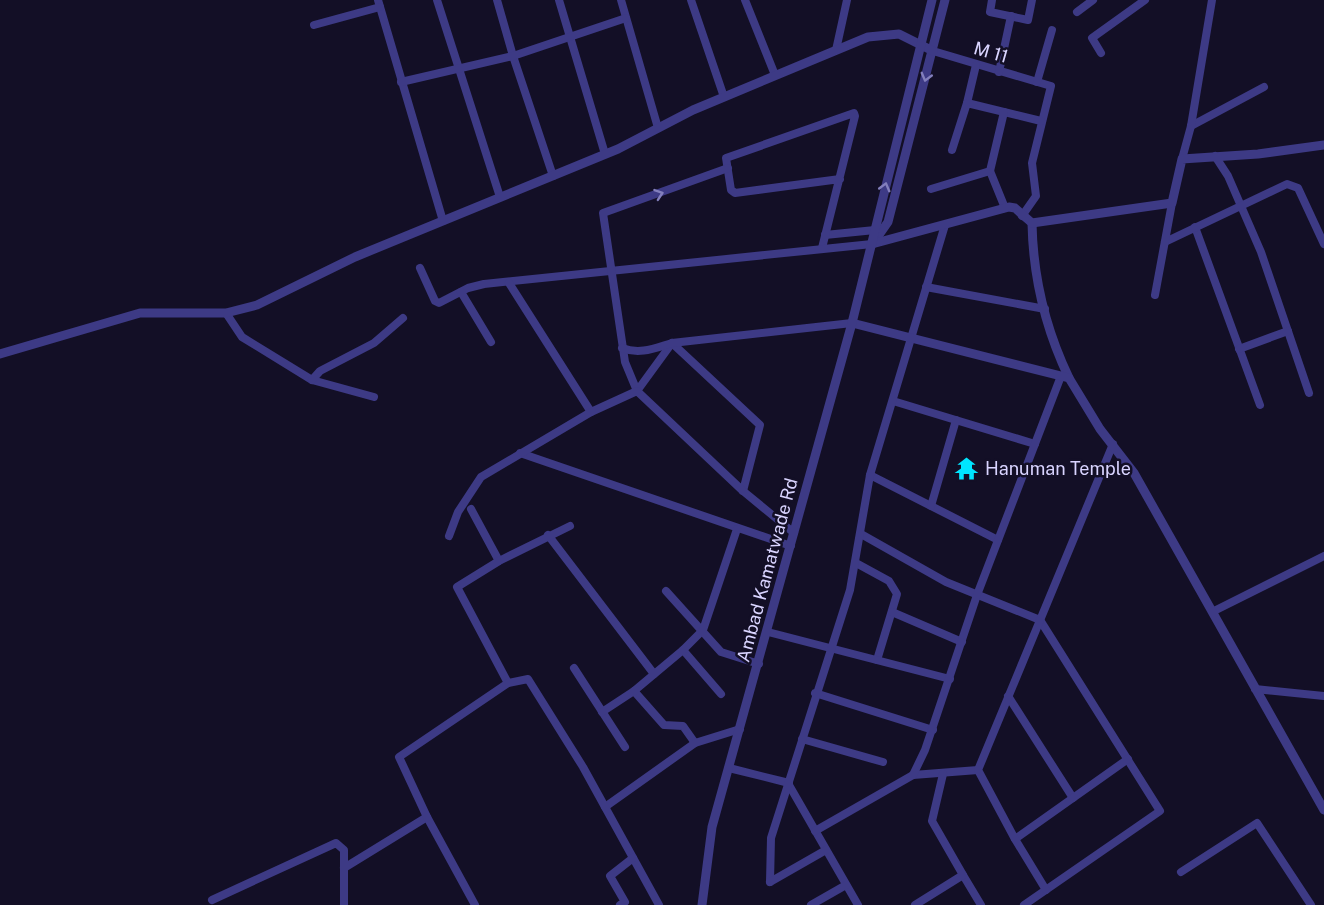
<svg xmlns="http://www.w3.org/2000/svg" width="1324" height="905" font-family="'Public Sans',sans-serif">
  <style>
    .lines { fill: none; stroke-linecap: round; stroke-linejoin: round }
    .minor { stroke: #3d3a85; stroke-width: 8 }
    .tertiary { stroke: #3d3a85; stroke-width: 9 }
    .oneway { stroke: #837fbc }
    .labels { text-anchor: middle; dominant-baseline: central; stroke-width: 5; stroke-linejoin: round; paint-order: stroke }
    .street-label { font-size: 18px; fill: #d9d4ff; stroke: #130f26 }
    .poi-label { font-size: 18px; fill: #d9d4ff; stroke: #130f26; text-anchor: start }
  </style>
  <rect width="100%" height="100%" fill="#130f26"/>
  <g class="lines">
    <!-- minor -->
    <g class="minor">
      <polyline points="378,0 443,221"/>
      <polyline points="437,0 500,197"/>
      <polyline points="497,0 513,56 553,176"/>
      <polyline points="559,0 605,154"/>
      <polyline points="621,0 658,128"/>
      <polyline points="691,0 724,97"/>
      <polyline points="745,0 775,75"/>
      <polyline points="992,0 990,12 1028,20 1032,0"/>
      <polyline points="1077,12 1093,0"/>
      <polyline points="314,25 380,7"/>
      <polyline points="836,50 847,0"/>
      <polyline points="933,51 1051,86 1032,163 1036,196 1022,216"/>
      <polyline points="1101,53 1092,38 1145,0"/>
      <polyline points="999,72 1011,16"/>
      <polyline points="401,82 513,56 626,18"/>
      <polyline points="1037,82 1052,30"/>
      <polyline points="967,103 976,65"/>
      <polyline points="1191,126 1264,87"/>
      <polyline points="952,150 967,103 1041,121"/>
      <polyline points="1215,156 1228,176 1261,252 1309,393"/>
      <polyline points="1182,159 1191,126 1212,0"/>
      <polyline points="990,171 1005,208"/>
      <polyline points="931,189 990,171 1004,112"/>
      <polyline points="1195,227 1260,405"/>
      <polyline points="825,235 875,230"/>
      <polyline points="1165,242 1287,184 1298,188 1324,244"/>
      <polyline points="822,248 855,116 854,113 726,158 731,190 735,193 840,179"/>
      <polyline points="420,268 435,301 439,303 468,288 484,284 872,244"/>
      <polyline points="509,283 591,412"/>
      <polyline points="926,287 1045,309"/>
      <polyline points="461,292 491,342"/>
      <polyline points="1155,295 1172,203"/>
      <polyline points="226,313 242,337 312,380 374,397"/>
      <polyline points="672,343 637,391 625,362 603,213 728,168"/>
      <polyline points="672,343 760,425 743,491"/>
      <path d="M622 348C640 355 655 348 672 343L852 323"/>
      <polyline points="1239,349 1288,331"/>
      <polyline points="312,380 320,371 374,343 403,318"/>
      <polyline points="893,401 1035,444"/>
      <polyline points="520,453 791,546"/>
      <polyline points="870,475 998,540"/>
      <polyline points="931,506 956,420"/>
      <polyline points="471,509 499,561"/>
      <polyline points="861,534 946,582 1040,620 1160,811 1024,905"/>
      <polyline points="548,535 654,674"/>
      <polyline points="449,536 458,512 481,477 591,412 637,391 743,491 794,533"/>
      <polyline points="856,563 889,581 897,594 877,660"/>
      <polyline points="666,591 721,652 759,664"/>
      <polyline points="1214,611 1324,556"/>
      <polyline points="892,612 962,642"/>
      <polyline points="768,632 950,679"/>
      <polyline points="683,650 721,694"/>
      <polyline points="574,668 625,747"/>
      <polyline points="508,683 457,587 499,561 570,526"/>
      <polyline points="1255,689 1324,696"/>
      <polyline points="634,691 664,725 683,726 695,743"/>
      <polyline points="815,693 933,730"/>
      <polyline points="1008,696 1073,798"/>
      <polyline points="602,712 634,691 683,650 703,630 737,529"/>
      <polyline points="802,739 883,762"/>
      <polyline points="729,768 789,783"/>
      <polyline points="913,775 978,770"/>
      <polyline points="789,785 858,905"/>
      <polyline points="605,807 695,743 740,729"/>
      <polyline points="815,831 913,775 925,750 977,595 1061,376"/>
      <polyline points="1015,839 1128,759"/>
      <polyline points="344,868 427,817"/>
      <polyline points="1181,872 1257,823 1311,905"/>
      <polyline points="963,875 981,905"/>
      <polyline points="770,882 771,838 850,590 870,475 945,225"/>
      <polyline points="770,882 826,850"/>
      <polyline points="1046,890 1015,839 978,770 1113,444"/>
      <polyline points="212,900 336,843 344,850 344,905"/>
      <polyline points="475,905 427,817 399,757 508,683 528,679 583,767 659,905"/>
      <polyline points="620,905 625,902 610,876 633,858"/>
      <polyline points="811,905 846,885"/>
      <polyline points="915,905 963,875 932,821 943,774"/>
    </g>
    <!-- tertiary -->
    <g class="tertiary">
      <path d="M1032 223C1033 276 1046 330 1069 378"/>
      <polyline points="874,242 888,222 945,0"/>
      <polyline points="872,244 1009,207 1015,208 1032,223 1172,203 1182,159 1258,154 1324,145"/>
      <polyline points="852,323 1069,378 1100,429 1134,473 1324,810"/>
      <polyline points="0,354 140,313 226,313 257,305 355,257 618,149 693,110 868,37 899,34 933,51"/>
      <polyline points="702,905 712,827 852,323 932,0"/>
    </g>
  </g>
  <!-- one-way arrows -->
  <defs><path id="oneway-chevron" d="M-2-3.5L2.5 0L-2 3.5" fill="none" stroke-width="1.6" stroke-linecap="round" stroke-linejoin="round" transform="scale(1.5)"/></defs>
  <g class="oneway">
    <use href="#oneway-chevron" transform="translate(926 77) rotate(105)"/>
    <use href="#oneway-chevron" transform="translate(885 187) rotate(-75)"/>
    <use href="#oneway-chevron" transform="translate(659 194) rotate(-19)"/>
  </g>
  <!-- icons -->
  <defs>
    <symbol id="temple-bare" viewBox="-9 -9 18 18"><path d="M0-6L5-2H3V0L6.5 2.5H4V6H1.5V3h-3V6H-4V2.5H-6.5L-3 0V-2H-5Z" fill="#00e5ff" stroke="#130f26" stroke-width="2.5" paint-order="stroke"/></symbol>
  </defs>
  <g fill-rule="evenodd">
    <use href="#temple-bare" x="950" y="452" width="33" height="33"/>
  </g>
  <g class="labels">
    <!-- street labels -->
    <g class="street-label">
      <text transform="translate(991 52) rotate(16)">M 11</text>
      <text transform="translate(767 570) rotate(-75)">Ambad Kamatwade Rd</text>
    </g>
    <!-- poi labels -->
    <g class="poi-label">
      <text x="985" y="468">Hanuman Temple</text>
    </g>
  </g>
</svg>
